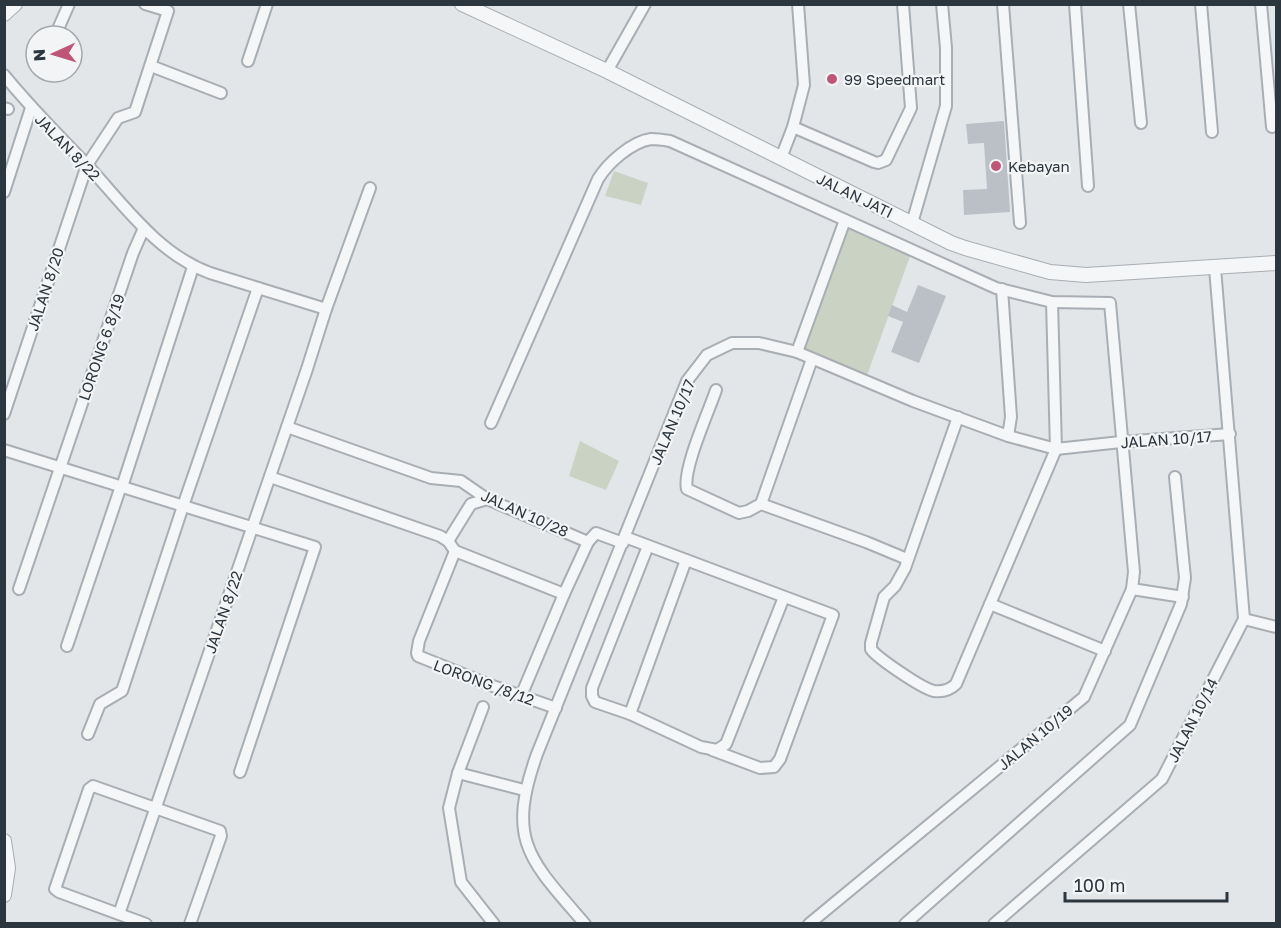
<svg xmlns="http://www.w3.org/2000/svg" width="1281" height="928" font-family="'Golos Text',sans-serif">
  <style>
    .green { fill: #cad2c4 }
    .building { fill: #bac0c5 }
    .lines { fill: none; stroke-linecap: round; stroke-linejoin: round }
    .minor-casing { stroke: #a8aeb3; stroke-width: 14 }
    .tertiary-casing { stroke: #a8aeb3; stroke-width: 16 }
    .minor { stroke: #f5f6f8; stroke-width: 10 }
    .tertiary { stroke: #f5f6f8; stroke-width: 14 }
    .poi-dot { fill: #bf5677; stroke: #f2f4f6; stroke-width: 2 }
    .labels { text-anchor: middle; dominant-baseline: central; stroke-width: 4.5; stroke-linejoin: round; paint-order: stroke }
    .poi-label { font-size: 15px; fill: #2c363f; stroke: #f2f4f6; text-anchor: start }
    .street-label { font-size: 15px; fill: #2c363f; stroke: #f2f4f6 }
  </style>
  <rect width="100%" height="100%" fill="#e2e6e9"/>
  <!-- green -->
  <g class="green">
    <polygon points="614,171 648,183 641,205 605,196"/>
    <polygon points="845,220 913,248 865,381 797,352"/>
    <polygon points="580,441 619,461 606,490 569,476"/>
  </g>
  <!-- building -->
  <g class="building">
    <polygon points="1004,121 1010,212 964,215 963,190 987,189 984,143 968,144 966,124"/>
    <polygon points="918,285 946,296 919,363 891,352 903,322 888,316 892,305 907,312"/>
  </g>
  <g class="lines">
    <defs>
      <g id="minor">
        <polyline points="1003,4 1020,223"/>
        <polyline points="1075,4 1088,186"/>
        <polyline points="1129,4 1141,123"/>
        <polyline points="1201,4 1212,132"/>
        <polyline points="1261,4 1272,127"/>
        <polyline points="55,36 69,4"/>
        <polyline points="248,61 267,4"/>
        <polyline points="151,66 221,93"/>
        <polyline points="607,71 645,4"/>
        <path d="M4 75C30 107 59 136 88 166 124 205 158 254 210 273L326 309"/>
        <polyline points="4,108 8,109"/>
        <polyline points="793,127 874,162 878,163 886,160 911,108 903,4"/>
        <polyline points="781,158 793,127 804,85 798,4"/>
        <polyline points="4,192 31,108"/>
        <polyline points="912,223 946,106 946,48 942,4"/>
        <polyline points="1002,289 1011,417 1008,436"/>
        <polyline points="797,352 845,220"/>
        <path d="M716 390C709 411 682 470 687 489L739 513 748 511 761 504 866 542 907 559"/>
        <polyline points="4,414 87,165 118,118 135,112 168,11 145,4"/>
        <path d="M958 417 905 568 895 586 884 597 871 643V649C877 658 923 689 934 691 943 692 950 690 956 684L1056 449 1052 302"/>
        <path d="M491 423 598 179C608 163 631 142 651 139 657 139 664 140 670 141L996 288 1052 302 1110 303 1134 572 1132 589 1084 697 809 924"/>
        <polyline points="287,427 431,478 461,481 487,499 588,542 596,533 623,543"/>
        <polyline points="4,450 315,547 240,772"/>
        <polyline points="270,477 440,536 448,541 455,551"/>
        <polyline points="122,487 193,267"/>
        <polyline points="761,504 812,359"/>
        <polyline points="625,537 833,615 780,759 774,767 760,768 712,750"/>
        <polyline points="448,541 471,504 487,499"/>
        <polyline points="648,546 592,688 592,696 595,702 630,714 701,747 717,750 726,744 784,597"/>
        <polyline points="455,551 419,641 417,653 418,656 490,685 556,708"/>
        <polyline points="455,551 564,594"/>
        <polyline points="19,589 133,253 144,228"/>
        <polyline points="1132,589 1183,597"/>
        <polyline points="990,604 1105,651"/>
        <polyline points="1244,619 1276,627"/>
        <polyline points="67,646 121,486"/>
        <polyline points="521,696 564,594 588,542"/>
        <polyline points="483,707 458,773 449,808 461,882 494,924"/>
        <polyline points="630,714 686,560"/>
        <polyline points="88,734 100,704 122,691 183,506 258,288"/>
        <polyline points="458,773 524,790"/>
        <polyline points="119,914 307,369 326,309 370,188"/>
        <polyline points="146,924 59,892 55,889 89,789 93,786 220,831 221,836 190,924"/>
        <path d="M585 924C529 859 506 841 537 754L687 381 707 355 732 343H759L797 352 913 401 1008 436 1056 449 1121 442 1230 434"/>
        <polyline points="905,924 1130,725 1181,604 1185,578 1175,477"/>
        <polyline points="994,924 1162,779 1244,619 1215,268"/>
      </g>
      <g id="tertiary">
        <polyline points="462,4 607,71 951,243 965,248 1050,272 1086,275 1276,263"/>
        <polyline points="4,14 15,4"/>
        <polyline points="4,841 8,868 4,895"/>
      </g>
    </defs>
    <!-- minor casing -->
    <use href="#minor" class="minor-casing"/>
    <!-- tertiary casing -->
    <use href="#tertiary" class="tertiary-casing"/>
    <!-- minor -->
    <use href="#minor" class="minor"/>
    <!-- tertiary -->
    <use href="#tertiary" class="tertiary"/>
  </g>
  <!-- markers -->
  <g class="poi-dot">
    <circle cx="832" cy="79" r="6"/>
    <circle cx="996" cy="166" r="6"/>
  </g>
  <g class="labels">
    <!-- poi labels -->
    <g class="poi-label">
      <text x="844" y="79">99 Speedmart</text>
      <text x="1008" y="166">Kebayan</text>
    </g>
    <!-- street labels -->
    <g class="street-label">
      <text transform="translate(68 147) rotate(46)">JALAN 8/22</text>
      <text transform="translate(855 195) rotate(26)">JALAN JATI</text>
      <text transform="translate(45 289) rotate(-72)">JALAN 8/20</text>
      <text transform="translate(101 347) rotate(-71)">LORONG 6 8/19</text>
      <text transform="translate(672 422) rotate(-67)">JALAN 10/17</text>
      <text transform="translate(1166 439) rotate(-4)">JALAN 10/17</text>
      <text transform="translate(525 513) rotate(24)">JALAN 10/28</text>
      <text transform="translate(223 612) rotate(-71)">JALAN 8/22</text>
      <text transform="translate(484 682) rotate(20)">LORONG /8/12</text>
      <text transform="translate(1192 720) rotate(-63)">JALAN 10/14</text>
      <text transform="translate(1035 737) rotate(-40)">JALAN 10/19</text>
    </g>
  </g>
  <!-- border -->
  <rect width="1281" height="928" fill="none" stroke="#2c363f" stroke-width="12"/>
  <!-- north arrow -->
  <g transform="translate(54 54) rotate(266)"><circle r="28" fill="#f2f4f6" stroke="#a3a8ad" stroke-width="1.5"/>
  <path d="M0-4.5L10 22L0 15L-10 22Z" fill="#bf5677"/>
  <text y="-9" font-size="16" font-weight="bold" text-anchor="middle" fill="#2c363f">N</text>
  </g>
  <!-- scale -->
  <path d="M1065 892v9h162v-9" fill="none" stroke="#2c363f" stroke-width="3"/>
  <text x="1074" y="892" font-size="18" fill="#2c363f" stroke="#f2f4f6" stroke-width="4.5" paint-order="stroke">100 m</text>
</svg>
